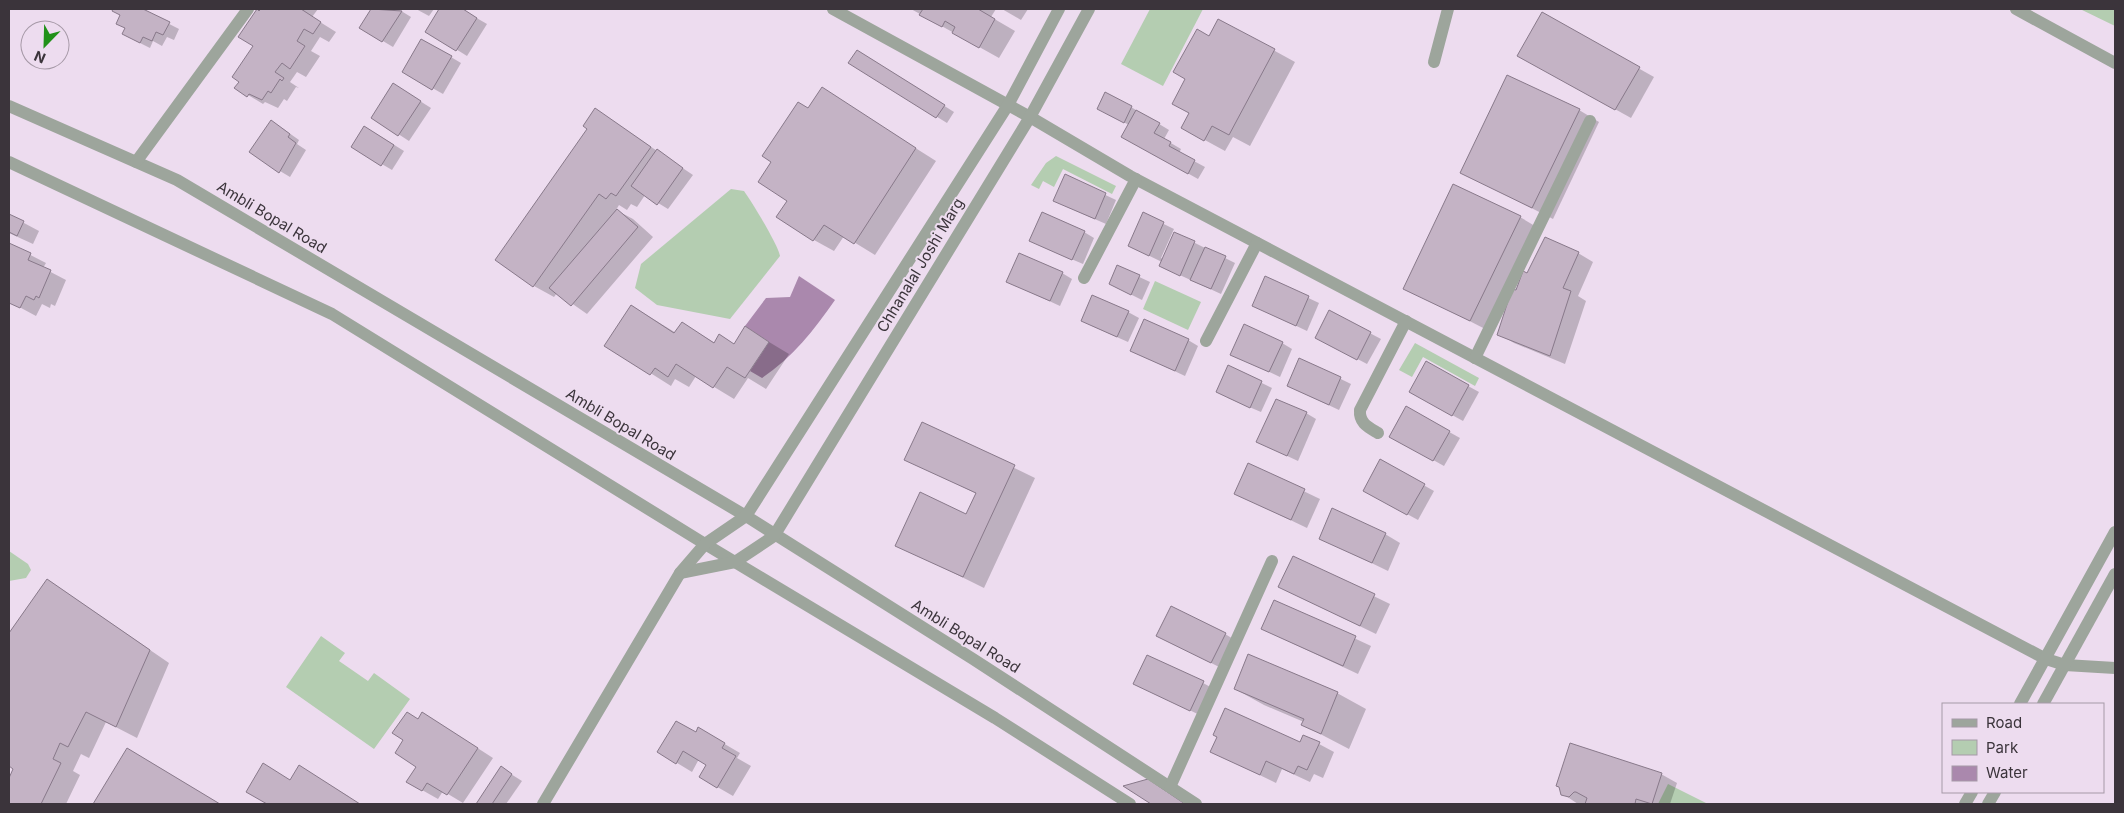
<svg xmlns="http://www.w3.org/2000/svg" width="2124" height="813" font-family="Inter,sans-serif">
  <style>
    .green { fill: #b4cdb1 }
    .water { fill: #aa88ad }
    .shadow { fill: #0003 }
    .building { fill: #c4b3c5; stroke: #88798a }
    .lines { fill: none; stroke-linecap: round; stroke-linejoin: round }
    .minor { stroke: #9da59c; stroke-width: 12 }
    .labels { text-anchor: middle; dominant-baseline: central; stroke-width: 4; stroke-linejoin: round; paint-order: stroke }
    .street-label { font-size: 15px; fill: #3b343b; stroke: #eddcef }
  </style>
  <rect width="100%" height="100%" fill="#eddcef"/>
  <!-- green -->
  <g class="green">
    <polygon points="1150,9 1203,9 1163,86 1121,64"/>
    <polygon points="2080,9 2115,9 2115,26"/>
    <polygon points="1056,156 1116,186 1112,194 1063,169 1054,187 1043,181 1039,189 1031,185 1046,163"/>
    <path d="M731 189 744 191C752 202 778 245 780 256L730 319 657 305 635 288 641 264Z"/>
    <polygon points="1155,281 1201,302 1188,330 1143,309"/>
    <polygon points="1415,343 1479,378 1475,386 1423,357 1412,377 1399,370"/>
    <polygon points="9,551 28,564 31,570 26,578 9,581"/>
    <polygon points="321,636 345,653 339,661 368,681 374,673 410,699 374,749 286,687"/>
    <polygon points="1668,784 1708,804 1658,804"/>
  </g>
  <!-- water -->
  <path class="water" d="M799 276 835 300C815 329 792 358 762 378L750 371 769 342 745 326 766 298 790 297Z"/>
  <!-- shadow -->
  <g class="shadow">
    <polygon points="114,9 140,9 179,29 174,40 167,37 162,46 153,41 150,48 134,40 127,28 122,15"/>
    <polygon points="262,9 318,9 312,17 336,32 329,42 320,37 311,51 320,56 306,77 297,72 290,82 299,88 296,87 287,101 284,99 278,108 265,102 263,104 248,95 240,81 255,45"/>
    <polygon points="372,9 398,9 411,17 393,47 361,28"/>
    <polygon points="416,9 434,9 429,16"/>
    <polygon points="441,9 461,9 487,24 467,56 427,31"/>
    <polygon points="911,9 996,9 991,17 1015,31 999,58"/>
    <polygon points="1002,9 1028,9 1021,20"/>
    <polygon points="1542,14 1654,77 1631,118 1534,64"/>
    <polygon points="1218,20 1295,62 1250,146 1233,137 1225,151 1203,139 1190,114 1209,37"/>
    <polygon points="422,40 461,63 443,94 404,72"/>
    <polygon points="867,57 954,112 947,123 850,63"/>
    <polygon points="822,89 936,161 875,255 844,236 834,251 814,240 788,200 809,109"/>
    <polygon points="404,91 431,108 409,141 372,117"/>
    <polygon points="1131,107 1169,130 1164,139 1181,149 1179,153 1205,167 1198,179 1123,137 1129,125 1108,114"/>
    <polygon points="596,110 693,175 668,209 645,195 637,207 631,204 627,210 619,205 616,210 633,219 653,237 587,314 557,293 554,297 534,286"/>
    <polygon points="1579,110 1599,122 1553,219 1462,173"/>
    <polygon points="282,128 299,140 297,144 306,150 290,177 280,171"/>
    <polygon points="375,133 404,151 392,170 353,147"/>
    <polygon points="1065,176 1116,200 1106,224 1065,206"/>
    <polygon points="1143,214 1174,229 1161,258 1163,259 1175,233 1235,263 1221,294 1171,271 1162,262 1129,246"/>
    <polygon points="9,215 39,231 33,244 9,233"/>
    <polygon points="1520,217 1540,229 1491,332 1405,288"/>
    <polygon points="1084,232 1094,238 1083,264 1041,246"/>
    <polygon points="9,244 46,263 43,268 66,280 55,306 51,304 50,308 42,304 36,316 10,302"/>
    <polygon points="1578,253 1593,262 1578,296 1586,301 1565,364 1514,343 1499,334 1517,291 1527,274"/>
    <polygon points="1118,267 1150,282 1142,300 1110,284"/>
    <polygon points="1062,273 1072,279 1060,306 1008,282"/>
    <polygon points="1266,278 1319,303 1307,331 1254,306"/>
    <polygon points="632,306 676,333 682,323 715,343 735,345 746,328 789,354 766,389 748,378 734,399 696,376 689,387 675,379 671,386 606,345"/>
    <polygon points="1128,312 1139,318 1128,342 1092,326"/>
    <polygon points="1330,312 1381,339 1367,364 1327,343"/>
    <polygon points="1188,340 1198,346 1185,376 1132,351"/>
    <polygon points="1282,343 1292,349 1280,377 1232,354"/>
    <polygon points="1300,359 1351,384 1339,410 1288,386"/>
    <polygon points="1426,363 1479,392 1463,421 1410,392"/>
    <polygon points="1229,367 1272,388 1261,412 1228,398"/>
    <polygon points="1406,408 1460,438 1444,466 1390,436"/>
    <polygon points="1306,413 1316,419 1298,461 1268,447"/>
    <polygon points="922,423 1035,478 984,588 897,545 967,516 977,494 906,459"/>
    <polygon points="1381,461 1434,491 1418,520 1365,491"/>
    <polygon points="1249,465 1320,499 1307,528 1236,494"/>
    <polygon points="1385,534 1400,543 1388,571 1320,538"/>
    <polygon points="1293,557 1390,604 1376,634 1279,587"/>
    <polygon points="48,580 169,663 137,738 106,722 89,758 81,754 73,771 80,775 66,804 9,804 9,781 15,769 9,765 9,635"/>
    <polygon points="1275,601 1371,646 1358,674 1262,629"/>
    <polygon points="1225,634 1240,643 1227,671 1158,636"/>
    <polygon points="1203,683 1218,691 1206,718 1135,684"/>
    <polygon points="1235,689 1337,693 1366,709 1349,749 1303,725 1304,722 1264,705"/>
    <polygon points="423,713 493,758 463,803 443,791 438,799 422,790 418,766 419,720"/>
    <polygon points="699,729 740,753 737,758 751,766 733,796 700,777 708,764 699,759 692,772 659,752 696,734"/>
    <polygon points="1319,744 1334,752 1323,778 1314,774 1310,782 1282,769 1276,783 1212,752"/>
    <polygon points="127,750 148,761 219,804 94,804"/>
    <polygon points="299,767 348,796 347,798 357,804 269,804 248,792 291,781"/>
    <polygon points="501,768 522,781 506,804 477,804"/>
    <polygon points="1661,774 1677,783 1670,804 1578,804 1560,792 1560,787"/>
  </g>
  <!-- building -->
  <g class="building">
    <polygon points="113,9 143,9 170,22 163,35 156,32 152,41 143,37 140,43 122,34 125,28 116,24 120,15 112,11"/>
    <polygon points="257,9 259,11 261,9 301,9 321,22 313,34 304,29 297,41 305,46 290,69 282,63 275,72 284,78 282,81 280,79 271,93 268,91 262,100 249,94 247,97 234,88 239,82 232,77 253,46 238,37"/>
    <polygon points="371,9 402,11 382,42 359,28"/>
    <polygon points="439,9 463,9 477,18 456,51 425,32"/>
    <polygon points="923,9 978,9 995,19 979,48 952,33 955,27 945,21 942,27 919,15"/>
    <polygon points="1542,12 1640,67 1615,110 1517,56"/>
    <polygon points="1218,19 1275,49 1229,135 1212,126 1204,141 1181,128 1189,113 1172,104 1185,79 1173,72 1197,29 1209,36"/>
    <polygon points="421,39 452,56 432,90 402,72"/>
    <polygon points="857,50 945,105 936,118 848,63"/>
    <polygon points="1507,75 1580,109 1532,208 1460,173"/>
    <polygon points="393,83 421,101 398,136 371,118"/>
    <polygon points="822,87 916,148 854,244 824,225 813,241 776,217 787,201 758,182 771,162 762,156 798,102 808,108"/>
    <polygon points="1105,92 1132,106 1124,123 1097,109"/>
    <polygon points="595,108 651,147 616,196 611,193 606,199 599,194 533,287 495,260 587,129 583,126"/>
    <polygon points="1136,110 1160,123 1154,133 1171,142 1169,146 1195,160 1188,174 1121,137"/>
    <polygon points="271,120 290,134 288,137 296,143 279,173 249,152"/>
    <polygon points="364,126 394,145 381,166 351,147"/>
    <polygon points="657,149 683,168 657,205 631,186"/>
    <polygon points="1065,174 1106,193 1095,219 1053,201"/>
    <polygon points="1453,184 1521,216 1470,321 1403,289"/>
    <polygon points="617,209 638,227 571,306 549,288"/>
    <polygon points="1042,212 1085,231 1072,260 1029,241"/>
    <polygon points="1143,212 1164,222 1149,256 1128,246"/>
    <polygon points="9,214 24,221 17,236 9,232"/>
    <polygon points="1174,232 1195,241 1180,276 1159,266"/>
    <polygon points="1545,237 1579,252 1563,288 1571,291 1550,356 1497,335 1512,289 1516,290 1523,271 1527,273"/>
    <polygon points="9,243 31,253 28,260 51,270 39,298 36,296 34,300 26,296 20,308 9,303"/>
    <polygon points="1205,247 1226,256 1211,289 1190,280"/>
    <polygon points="1019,253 1063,272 1050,301 1006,282"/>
    <polygon points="1117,265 1140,275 1131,295 1109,284"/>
    <polygon points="1265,276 1309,296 1296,326 1252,306"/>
    <polygon points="1092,295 1129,311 1117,337 1081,321"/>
    <polygon points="631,305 674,333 682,322 714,343 719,334 734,344 745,326 769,342 745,378 727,367 713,388 676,364 668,377 655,368 650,375 604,346"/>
    <polygon points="1329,310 1371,332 1357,360 1315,338"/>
    <polygon points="1144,319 1189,339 1175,371 1130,351"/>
    <polygon points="1244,324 1283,342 1269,372 1230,355"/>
    <polygon points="1299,358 1341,377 1329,405 1287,386"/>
    <polygon points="1426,361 1469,385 1452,416 1409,392"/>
    <polygon points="1228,365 1262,381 1250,408 1216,392"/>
    <polygon points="1276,399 1307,412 1287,456 1256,442"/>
    <polygon points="1406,406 1450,431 1433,461 1389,437"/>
    <polygon points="922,422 1015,465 963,577 895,546 920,492 966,514 976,493 904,460"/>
    <polygon points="1380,459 1425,484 1407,515 1363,491"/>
    <polygon points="1248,463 1305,489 1291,520 1234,494"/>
    <polygon points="1332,508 1386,533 1372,563 1319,539"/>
    <polygon points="1293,556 1375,594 1360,626 1278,587"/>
    <polygon points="47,579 150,650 116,727 86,712 68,747 60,743 53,759 61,763 41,804 9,804 9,778 13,769 9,766 9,633"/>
    <polygon points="1274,600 1356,636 1343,666 1261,629"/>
    <polygon points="1171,606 1226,633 1211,663 1156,636"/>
    <polygon points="1248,654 1338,692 1321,734 1301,725 1304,719 1234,689"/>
    <polygon points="1147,655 1204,681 1190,711 1133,684"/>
    <polygon points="1225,708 1300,742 1303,735 1320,742 1307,770 1298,766 1294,774 1266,761 1260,775 1210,752 1217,737 1213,735"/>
    <polygon points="407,712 418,719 422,712 478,748 447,795 427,783 422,791 406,782 416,767 395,753 403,740 392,733"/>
    <polygon points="676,721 696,732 698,727 725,743 722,748 736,756 717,788 699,777 706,765 683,751 676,764 657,752"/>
    <polygon points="1570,743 1662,773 1652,804 1636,799 1635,804 1585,804 1587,798 1576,792 1574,792 1569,797 1561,795 1559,787 1556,786"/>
    <polygon points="127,748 220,804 93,804"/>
    <polygon points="263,763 290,780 299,765 360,804 267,804 246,792"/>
    <polygon points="501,766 512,774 492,804 476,804"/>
    <polygon points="1148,779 1185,804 1151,804 1123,786"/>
  </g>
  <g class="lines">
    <!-- minor -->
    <g class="minor">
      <polyline points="833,9 1030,117 1130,176 2046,659 2065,665 2115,668"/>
      <polyline points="2016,9 2115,63"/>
      <polyline points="1434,62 1448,9"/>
      <polyline points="9,106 177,180 746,516 973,659 1196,804"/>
      <polyline points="9,162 332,314 705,544 995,718 1130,804"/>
      <polyline points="136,162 248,9"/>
      <polyline points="1084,278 1136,179"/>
      <polyline points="1206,341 1257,243"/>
      <polyline points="1475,358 1590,121"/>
      <path d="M1378 433C1368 427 1359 423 1360 410L1406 321"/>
      <polyline points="680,573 735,562 774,536 1030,117 1089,9"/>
      <polyline points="2020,704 2115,532"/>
      <polyline points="2043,704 2115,574"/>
      <polyline points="1170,787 1272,561"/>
      <polyline points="543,804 680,573 705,544 746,516 1008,105 1059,9"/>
      <polyline points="1965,804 1972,792"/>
      <polyline points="1988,804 1995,792"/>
    </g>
  </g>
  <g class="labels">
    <!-- street labels -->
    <g class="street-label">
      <text transform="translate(272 217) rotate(31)">Ambli Bopal Road</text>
      <text transform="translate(920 265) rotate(-59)">Chhanalal Joshi Marg</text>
      <text transform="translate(621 424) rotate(31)">Ambli Bopal Road</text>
      <text transform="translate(966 636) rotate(32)">Ambli Bopal Road</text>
    </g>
  </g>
  <!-- border -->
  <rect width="2124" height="813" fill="none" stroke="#3b343b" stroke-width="20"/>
  <!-- legend -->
  <rect x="1942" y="703" width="162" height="90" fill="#eddcef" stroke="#a699a7"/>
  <rect x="1952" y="719" width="25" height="8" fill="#9da59c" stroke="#a699a7"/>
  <text x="1986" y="728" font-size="15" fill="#3b343b">Road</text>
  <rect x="1952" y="740" width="25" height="15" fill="#b4cdb1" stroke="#a699a7"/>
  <text x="1986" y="753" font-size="15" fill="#3b343b">Park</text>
  <rect x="1952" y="766" width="25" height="15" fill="#aa88ad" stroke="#a699a7"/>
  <text x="1986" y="778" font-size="15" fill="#3b343b">Water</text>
  <!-- north arrow -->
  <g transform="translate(45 45) rotate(203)"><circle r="24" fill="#eddcef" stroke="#a699a7"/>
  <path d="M0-4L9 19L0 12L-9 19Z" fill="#219119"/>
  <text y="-8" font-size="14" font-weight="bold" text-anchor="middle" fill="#3b343b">N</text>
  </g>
</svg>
